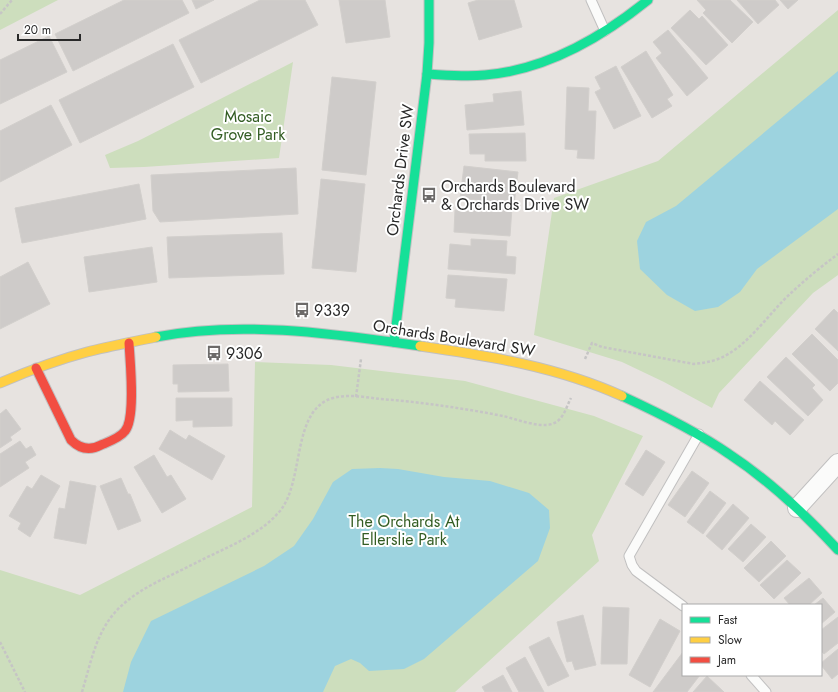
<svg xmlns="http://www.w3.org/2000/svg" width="838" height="692" font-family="Jost,sans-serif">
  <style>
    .green { fill: #cddebd }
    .water { fill: #9dd3df }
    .building { fill: #cecbc9; stroke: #d2cfcc }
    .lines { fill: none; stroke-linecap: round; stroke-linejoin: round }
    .lane-casing { stroke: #c1c0c0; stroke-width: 11 }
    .street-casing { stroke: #c1c0c0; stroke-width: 20 }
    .fast-casing { stroke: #c1c0c0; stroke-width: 11 }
    .slow-casing { stroke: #c1c0c0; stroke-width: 11 }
    .jam-casing { stroke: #c1c0c0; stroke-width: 11 }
    .path { stroke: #c6c5c5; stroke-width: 2.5; stroke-dasharray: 3 2; stroke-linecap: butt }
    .lane { stroke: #fbfbfa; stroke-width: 9 }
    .street { stroke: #fbfbfa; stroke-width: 18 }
    .fast { stroke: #16e098; stroke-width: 9 }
    .slow { stroke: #ffcf43; stroke-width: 9 }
    .jam { stroke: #f24e42; stroke-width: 9 }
    .labels { text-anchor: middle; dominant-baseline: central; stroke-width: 4; stroke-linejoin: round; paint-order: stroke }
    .park-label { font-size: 16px; fill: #335d23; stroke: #fff }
    .street-label { font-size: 16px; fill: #292929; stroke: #fff }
    .poi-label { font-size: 16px; fill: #292929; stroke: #fff; text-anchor: start }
  </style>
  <rect width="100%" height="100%" fill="#e7e3e0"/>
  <!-- green -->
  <g class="green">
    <polygon points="0,0 58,0 0,30"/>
    <polygon points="838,10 838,275 813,293 719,393 712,408 664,382 622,362 534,335 554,198 658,161"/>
    <polygon points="293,62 279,158 144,167 110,168 105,155 138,141"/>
    <polygon points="255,362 331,365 465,381 594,416 643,436 592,535 599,561 455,692 0,692 0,570 80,595 252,507"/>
  </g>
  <!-- water -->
  <g class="water">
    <polygon points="838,71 838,209 757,269 740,292 718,307 695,311 667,295 640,269 637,241 646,222 676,206"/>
    <polygon points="380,468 398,469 444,477 490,481 529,493 549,510 550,528 538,561 424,659 404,669 369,671 360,663 351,659 335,666 323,692 123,692 131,662 151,621 264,566 294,546 313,519 333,482 352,469"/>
  </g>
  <!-- building -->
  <g class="building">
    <polygon points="124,0 182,0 189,13 73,71 55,34"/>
    <polygon points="192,0 214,0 196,9"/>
    <polygon points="260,0 305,0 318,25 201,83 179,40"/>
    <polygon points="339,0 385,0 390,37 346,43"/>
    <polygon points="478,0 514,0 522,27 479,40 468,3"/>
    <polygon points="697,0 730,0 753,22 732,43 703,13 706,10"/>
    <polygon points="737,0 775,0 779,5 758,24"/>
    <polygon points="780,0 798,0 788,9"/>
    <polygon points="690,10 699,19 702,16 728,45 706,65 671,28"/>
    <polygon points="668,30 708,78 687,96 656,58 662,53 653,42"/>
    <polygon points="49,36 67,72 0,104 0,60"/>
    <polygon points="173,44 194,87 80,143 59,100"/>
    <polygon points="646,51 673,95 667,99 672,106 652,118 621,67"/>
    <polygon points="616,66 641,116 614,129 595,92 601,89 595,77"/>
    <polygon points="332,77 376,82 366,175 322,170"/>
    <polygon points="567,87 589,88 588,111 596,111 594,159 577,158 578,150 565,149"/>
    <polygon points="521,91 524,125 467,130 465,105 494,102 493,94"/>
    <polygon points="51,105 72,145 0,182 0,131"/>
    <polygon points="525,133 526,161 485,161 485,154 470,154 469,134"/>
    <polygon points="464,166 518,172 514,205 460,198"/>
    <polygon points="296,168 298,214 160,222 153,211 151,175"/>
    <polygon points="321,179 365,184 356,272 312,268"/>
    <polygon points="139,184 146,219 22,243 15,208"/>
    <polygon points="472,204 512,207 510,236 454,232 455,210 472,211"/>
    <polygon points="282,233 284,274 169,278 167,237"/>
    <polygon points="471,239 507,241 506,256 516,257 515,274 448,269 450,244 471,246"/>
    <polygon points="152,247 157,282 89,292 84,257"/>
    <polygon points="28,262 50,304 0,329 0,277"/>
    <polygon points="448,275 507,279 504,311 455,307 456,299 446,298"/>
    <polygon points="834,309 838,313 838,351 815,329"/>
    <polygon points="812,334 838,360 838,383 830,391 792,354"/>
    <polygon points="786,357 815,385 812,388 823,400 808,416 767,377"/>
    <polygon points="228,364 229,391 178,392 178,384 173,384 173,365"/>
    <polygon points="760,381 804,420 790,435 775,421 772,425 744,400"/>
    <polygon points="176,398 232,398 232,426 193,427 193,420 176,421"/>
    <polygon points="6,409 21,429 10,437 12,440 0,448 0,414"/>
    <polygon points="170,430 186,440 189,435 225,456 212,480 159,449"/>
    <polygon points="20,441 26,449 31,446 36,455 25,462 29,468 0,487 0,454"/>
    <polygon points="646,450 665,462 643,496 625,484"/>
    <polygon points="154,455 167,477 171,475 186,499 162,513 134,467"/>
    <polygon points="692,471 709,483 685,517 668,505"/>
    <polygon points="41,475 60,486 30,537 18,529 21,523 9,516 27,486 32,489"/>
    <polygon points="121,478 128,494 130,494 141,521 118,530 100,486"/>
    <polygon points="70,481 96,486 86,544 54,538 59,508 65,509"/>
    <polygon points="710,491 726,503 703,534 687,522"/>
    <polygon points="733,504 749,518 722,550 706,536"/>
    <polygon points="751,524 766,537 743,562 728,549"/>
    <polygon points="771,541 786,556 759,582 744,568"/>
    <polygon points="787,560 801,573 774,599 760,585"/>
    <polygon points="809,578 822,593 809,605 790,605 784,598"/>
    <polygon points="823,598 835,612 821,624 821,605 814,605"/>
    <polygon points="603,607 629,608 627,664 601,664"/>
    <polygon points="583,615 596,665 575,670 572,661 567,662 557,622"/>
    <polygon points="838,617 838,643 824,654 821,651 821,630"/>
    <polygon points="660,619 680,631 650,687 629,675"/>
    <polygon points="549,637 569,676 548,686 529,647"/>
    <polygon points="838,649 838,674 832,679 821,665 821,663"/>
    <polygon points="683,652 683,675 700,675 687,692 653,692"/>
    <polygon points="525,657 544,692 519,692 506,668"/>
    <polygon points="503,675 512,692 485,692 482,687"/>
    <polygon points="707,676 724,692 693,692"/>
  </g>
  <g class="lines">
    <defs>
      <g id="lane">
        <polyline points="591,0 605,31"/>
        <polyline points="683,606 636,571 632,565 629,556 699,434"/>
        <polyline points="751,675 766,692"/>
      </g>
      <polyline id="street" points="797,508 838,463"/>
      <g id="fast">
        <path d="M427 74C446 75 466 77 485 75 546 70 601 38 648 0"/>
        <path d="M156 337C241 320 334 334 420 346"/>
        <polyline points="394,342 427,74 429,43 429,0"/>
        <path d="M622 396C659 413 696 431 729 454 770 481 805 514 838 550"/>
      </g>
      <g id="slow">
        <path d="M420 346C490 356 558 367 622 396"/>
        <path d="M0 383C28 371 57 360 87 352 109 346 133 342 156 337"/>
      </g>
      <path id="jam" d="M36 368 71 440C80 449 90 451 101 445 108 442 120 438 125 431 136 418 130 361 129 343"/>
    </defs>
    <!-- lane casing -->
    <use href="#lane" class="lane-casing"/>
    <!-- street casing -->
    <use href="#street" class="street-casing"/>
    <!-- fast casing -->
    <use href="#fast" class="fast-casing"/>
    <!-- slow casing -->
    <use href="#slow" class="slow-casing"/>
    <!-- jam casing -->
    <use href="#jam" class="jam-casing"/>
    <!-- path -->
    <g class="path">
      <polyline points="0,14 12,0"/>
      <path d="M585 359 592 343 602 347 694 364C702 363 710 362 718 359 747 348 768 314 791 293 806 279 822 266 838 254"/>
      <polyline points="356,397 361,359"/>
      <polyline points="0,642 25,692"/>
      <path d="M82 692C89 669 94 643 107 623 120 602 144 588 165 578 182 570 199 561 216 553 239 542 263 531 280 511 305 480 291 410 333 398 348 394 365 397 380 399 421 402 462 408 503 416 516 419 539 428 552 424 564 420 566 407 571 398"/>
    </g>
    <!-- lane -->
    <use href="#lane" class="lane"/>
    <!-- street -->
    <use href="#street" class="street"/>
    <!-- fast -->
    <use href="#fast" class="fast"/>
    <!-- slow -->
    <use href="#slow" class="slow"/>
    <!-- jam -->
    <use href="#jam" class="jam"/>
  </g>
  <!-- icons -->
  <defs>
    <symbol id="bus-bare" viewBox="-9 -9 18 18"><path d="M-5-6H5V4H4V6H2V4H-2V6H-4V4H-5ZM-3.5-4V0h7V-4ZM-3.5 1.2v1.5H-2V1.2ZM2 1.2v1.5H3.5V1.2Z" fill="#6c6a69" stroke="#fff" stroke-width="2.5" paint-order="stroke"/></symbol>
  </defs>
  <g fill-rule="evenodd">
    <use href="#bus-bare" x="418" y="184" width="22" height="22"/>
    <use href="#bus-bare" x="291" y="299" width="22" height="22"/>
    <use href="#bus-bare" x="203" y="342" width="22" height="22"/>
  </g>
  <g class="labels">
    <!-- park labels -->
    <g class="park-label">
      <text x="248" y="116">Mosaic<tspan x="248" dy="18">Grove Park</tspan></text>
      <text x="404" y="521">The Orchards At<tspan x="404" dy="18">Ellerslie Park</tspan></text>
    </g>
    <!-- street labels -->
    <g class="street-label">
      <text transform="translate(400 170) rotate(-83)">Orchards Drive SW</text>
      <text transform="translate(454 338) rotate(9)">Orchards Boulevard SW</text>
    </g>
    <!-- poi labels -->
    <g class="poi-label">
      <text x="441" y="186">Orchards Boulevard<tspan x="441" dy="18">&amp; Orchards Drive SW</tspan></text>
      <text x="314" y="310">9339</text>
      <text x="226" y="353">9306</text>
    </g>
  </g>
  <!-- legend -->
  <rect x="682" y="604" width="140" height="72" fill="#ffffff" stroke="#a9a9a9"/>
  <rect x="690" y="617" width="20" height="6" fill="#16e098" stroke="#a9a9a9"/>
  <text x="718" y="624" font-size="12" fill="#292929">Fast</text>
  <rect x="690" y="637" width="20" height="6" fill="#ffcf43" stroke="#a9a9a9"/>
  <text x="718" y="644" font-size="12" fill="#292929">Slow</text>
  <rect x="690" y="657" width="20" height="6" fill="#f24e42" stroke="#a9a9a9"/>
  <text x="718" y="664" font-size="12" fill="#292929">Jam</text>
  <!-- scale -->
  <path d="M18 34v6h62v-6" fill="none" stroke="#292929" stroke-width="2"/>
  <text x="24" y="34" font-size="12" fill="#292929" stroke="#ffffff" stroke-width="3" paint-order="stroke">20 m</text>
</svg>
